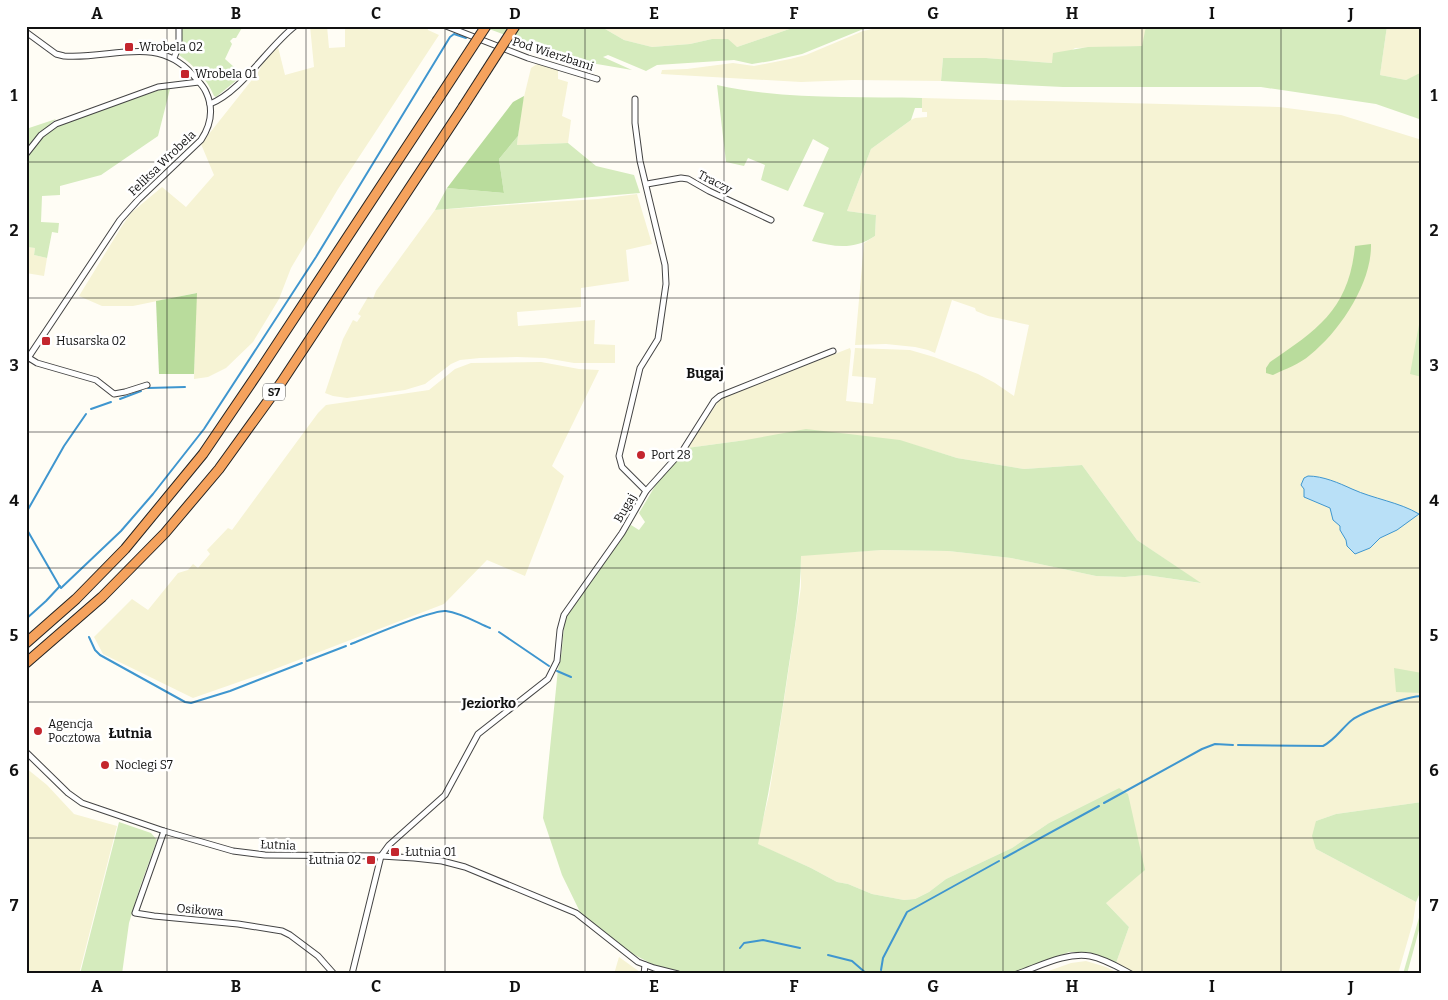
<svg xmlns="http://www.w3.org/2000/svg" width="1448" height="1000" font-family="Bitter,serif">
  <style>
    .farmland { fill: #f6f3d4 }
    .green { fill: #d5ebbd }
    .forest { fill: #b9dc9c }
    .water { fill: #b9e0f7; stroke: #3f96cf }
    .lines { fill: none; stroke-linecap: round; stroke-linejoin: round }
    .stream { stroke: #3f96cf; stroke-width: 2 }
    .minor-casing { stroke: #444; stroke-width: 7 }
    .motorway-casing { stroke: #222; stroke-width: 11 }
    .minor { stroke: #fff; stroke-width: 5 }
    .motorway { stroke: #f5a25d; stroke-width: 9 }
    .motorway-bridge-casing { stroke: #222; stroke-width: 11; stroke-linecap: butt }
    .motorway-bridge { stroke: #f5a25d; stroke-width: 9 }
    .grid { fill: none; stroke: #111; stroke-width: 1; stroke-opacity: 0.55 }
    .poi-dot { fill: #c4262e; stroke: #fff; stroke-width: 2 }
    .labels { text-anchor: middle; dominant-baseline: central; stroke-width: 5; stroke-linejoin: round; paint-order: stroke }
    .shield { fill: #fff; stroke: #585858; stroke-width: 1 }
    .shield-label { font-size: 11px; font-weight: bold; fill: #111 }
    .poi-label { font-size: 12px; fill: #111; stroke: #fff; text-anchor: start }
    .street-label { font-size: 12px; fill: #111; stroke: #fff }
    .neighbourhood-label { font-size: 14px; font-weight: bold; fill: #111; stroke: #fff }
    .neatline { fill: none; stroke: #111; stroke-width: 2 }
    .grid-label { font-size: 16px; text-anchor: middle; font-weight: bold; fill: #111 }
  </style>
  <rect width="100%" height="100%" fill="#fffdf5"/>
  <!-- farmland -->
  <g class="farmland">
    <polygon points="310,26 327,26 329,48 345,47 345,26 427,26 428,30 439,35 338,189 291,268 279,299 253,342 226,368 208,377 194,379 196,293 133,306 102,306 79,296 122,226 131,213 162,187 186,207 214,175 201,144 259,71 263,62 278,47 285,75 314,67"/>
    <polygon points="600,26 798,26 737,47 712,39 690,44 652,47 624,40"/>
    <polygon points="886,26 1146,26 1143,46 1075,48 1052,63 986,58 943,58 941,81 853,80 801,82 661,74 662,70 687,69 733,63 754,66 790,59 806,55 863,31"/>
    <polygon points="1387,26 1422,26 1422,72 1418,75 1406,80 1380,75"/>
    <polygon points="537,64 558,70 558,79 568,82 562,116 571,120 568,143 517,145 521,109 531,68"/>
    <polygon points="922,98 1279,107 1341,115 1422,140 1422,802 1336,814 1316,821 1316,849 1416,902 1413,922 1398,974 1138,974 1116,963 1129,927 1106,903 1119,788 1049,823 1012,848 946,879 929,892 915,899 904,900 872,894 848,884 837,882 811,868 757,844 769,795 781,720 801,587 801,555 882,550 948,551 1011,558 1096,576 1125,577 1146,575 1200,583 1137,540 1082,465 1024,469 957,458 898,440 746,440 687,448 720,399 850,348 851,351 846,401 873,404 876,378 852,376 855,348 910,350 934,357 978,374 995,383 1014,396 1029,325 988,316 976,311 975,308 952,300 935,353 928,350 915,347 886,344 855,345 864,243 875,236 876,215 847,211 871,149 911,120 915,118 927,117 927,112 922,112"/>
    <polygon points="637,194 652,244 626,250 629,281 581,288 581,307 517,312 518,326 595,320 594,344 615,345 615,363 574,363 545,358 517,357 480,358 460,360 451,364 425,384 405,390 347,398 333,396 325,393 343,339 353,320 357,322 361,316 358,314 368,297 373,299 376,291 435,210 598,199"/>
    <polygon points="26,247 35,248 34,255 47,258 44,276 26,273"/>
    <polygon points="541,362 579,369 599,370 552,466 564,476 525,576 487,560 444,604 262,674 193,698 103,654 94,637 132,599 148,610 178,573 188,570 193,564 198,568 210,554 207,550 228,528 232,530 318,413 326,405 429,390 455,369 471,363"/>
    <polygon points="26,768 47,785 74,814 117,826 79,974 26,974"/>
    <polygon points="619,957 640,972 646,974 614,974"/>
    <polygon points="1086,961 1106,967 1120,974 1040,974 1071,963"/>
  </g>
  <!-- green -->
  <g class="green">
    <path d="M181 26H243L236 38H233L230 41 232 44 225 59 243 75 216 97 214 96C207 79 194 65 179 55Z"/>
    <polygon points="481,26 600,26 624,40 652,47 690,44 712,39 728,39 737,47 798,26 876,26 861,30 802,54 771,61 752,64 734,60 657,65 646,71 608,55 603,57 632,70 591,63 554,53"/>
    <polygon points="1146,26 1387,26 1380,75 1406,80 1422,72 1422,120 1376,104 1261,87 1063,87 941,81 943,58 986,58 1052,63 1053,53 1088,47 1142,46"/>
    <path d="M717 85C784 100 854 96 922 98V108H915L911 120 871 149 847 211 876 215 875 236C854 250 835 247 812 241L824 213 803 206 829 148 813 139 788 191 761 180 765 165 748 158 744 166 726 162Z"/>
    <polygon points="165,88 170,89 158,136 101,175 60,186 60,195 42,196 41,222 59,223 58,233 52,232 47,258 34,255 35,248 26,247 26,159 41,137 60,124"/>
    <polygon points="56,119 38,135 26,149 26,129"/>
    <polygon points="518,136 517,145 568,143 596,166 634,175 640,193 435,210 447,188 504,193 499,159"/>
    <polygon points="1422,318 1422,377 1410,374 1420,319"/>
    <path d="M806 429 900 440 957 458 1024 469 1082 465 1137 540 1201 583 1146 575 1125 577 1096 576 1011 558 948 551 882 550 801 556C801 597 793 637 787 678 779 733 770 789 758 844L811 868 837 882 848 884 872 894 904 900 915 899 929 892 946 879 1012 848 1049 823 1119 788 1128 794 1145 870 1106 903 1129 927 1116 963 1087 952H1069L1009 974H693L654 965 629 952 580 912 562 875 543 818 558 669C564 652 561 633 567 615L631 525 639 530 645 522 639 513 658 481 687 448 746 440Z"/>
    <polygon points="1394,668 1422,673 1422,693 1396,692"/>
    <polygon points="1422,802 1422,888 1416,902 1316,849 1312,836 1316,821 1336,814"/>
    <polygon points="119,822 151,833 157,840 140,887 129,923 122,974 80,974"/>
    <polygon points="1422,907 1422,919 1407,974 1403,974"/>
  </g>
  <!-- forest -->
  <g class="forest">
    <polygon points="524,96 518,136 499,159 504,193 447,188 513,102"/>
    <path d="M1371 244C1372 283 1340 331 1310 355 1300 364 1285 369 1273 375L1266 373V368L1270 362C1319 329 1349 308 1355 246Z"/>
    <polygon points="197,293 194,374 159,374 156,301"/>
  </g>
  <!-- water -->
  <path class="water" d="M1308 476C1323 476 1339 483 1352 489 1374 499 1399 502 1419 514L1397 530 1380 538 1370 548 1355 554 1347 546 1346 540 1340 530V526L1333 520 1330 508 1304 497V489L1301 485 1304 478Z"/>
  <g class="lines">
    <!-- stream -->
    <g class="stream">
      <polyline points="148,388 185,387"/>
      <polyline points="120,399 141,391"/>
      <polyline points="91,409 111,402"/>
      <polyline points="26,513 64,446 86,414"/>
      <polyline points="26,528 60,587"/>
      <polyline points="61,588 121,531 153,494 204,429 316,257 450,37 454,34 466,38"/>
      <polyline points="26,619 46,601 60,586"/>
      <polyline points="499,632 549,666"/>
      <polyline points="89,637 95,650 100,655 185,702 191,703 230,691 302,663"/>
      <path d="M351 644C368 637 433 609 446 611 461 613 476 622 490 628"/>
      <polyline points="307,661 346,646"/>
      <polyline points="557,671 571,677"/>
      <path d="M1238 745 1323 746C1335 740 1342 728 1352 720 1362 712 1409 696 1422 696"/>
      <polyline points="1104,803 1202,749 1215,744 1233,745"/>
      <polyline points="1004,858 1099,806"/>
      <polyline points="740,948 744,943 763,940 800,948"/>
      <polyline points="828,955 852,961 867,974"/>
      <polyline points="881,970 883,958 907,912 999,861"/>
    </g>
    <defs>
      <g id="minor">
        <polyline points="446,26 528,58 597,79"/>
        <path d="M26 32 56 54 64 56C110 60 156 34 192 74 197 80 203 85 206 92 214 109 211 125 201 140L138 200 120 220 26 361"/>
        <polyline points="174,58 179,45 179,26"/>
        <path d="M210 104C241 92 268 47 295 26"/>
        <polyline points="26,154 41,135 56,124 158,87 199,82"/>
        <polyline points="647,184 681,178 688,179 709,191 771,220"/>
        <polyline points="29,358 37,363 96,380 114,394 125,392 147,385"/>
        <polyline points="646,491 683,450 714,401 720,396 833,351"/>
        <polyline points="26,752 68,793 82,803 164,831 233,851 265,855 381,856 414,858 442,861 465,867 576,913 638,962 654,968 678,974"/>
        <polyline points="164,831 135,913 154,916 238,924 282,931 290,935 318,956 334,974"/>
        <polyline points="352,974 381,856 389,845 445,795 478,734 548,679 557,661 560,630 564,615 622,533 646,491 622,467 619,456 640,368 658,339 666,284 665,265 640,161 635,123 635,99"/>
        <polyline points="644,974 645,965"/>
        <path d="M1017 974C1040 966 1066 952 1090 956 1105 959 1118 967 1131 974"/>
      </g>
      <g id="motorway">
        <polyline points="26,643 76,599 125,549 203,454 260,370 437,101"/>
        <polyline points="26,663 102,597 165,533 219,469 281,383 463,107"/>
      </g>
    </defs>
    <!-- minor casing -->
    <use href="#minor" class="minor-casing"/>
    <!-- motorway casing -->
    <use href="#motorway" class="motorway-casing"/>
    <!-- minor -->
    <use href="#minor" class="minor"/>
    <!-- motorway -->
    <use href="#motorway" class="motorway"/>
    <defs>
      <g id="motorway-bridge">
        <polyline points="437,101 486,26"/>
        <polyline points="463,107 515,26"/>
      </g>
    </defs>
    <!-- motorway-bridge casing -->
    <use href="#motorway-bridge" class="motorway-bridge-casing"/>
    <!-- motorway-bridge -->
    <use href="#motorway-bridge" class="motorway-bridge"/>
  </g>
  <!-- grid -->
  <path class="grid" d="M167 26V974M306 26V974M445 26V974M585 26V974M724 26V974M863 26V974M1003 26V974M1142 26V974M1281 26V974M26 162H1422M26 298H1422M26 432H1422M26 568H1422M26 702H1422M26 838H1422"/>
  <!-- markers -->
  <g class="poi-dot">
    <rect x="124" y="42" width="10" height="10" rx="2.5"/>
    <rect x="180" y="69" width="10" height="10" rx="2.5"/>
    <rect x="41" y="336" width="10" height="10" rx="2.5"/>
    <circle cx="641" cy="455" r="5"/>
    <circle cx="38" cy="731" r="5"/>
    <circle cx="105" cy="765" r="5"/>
    <rect x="390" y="847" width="10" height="10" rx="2.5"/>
    <rect x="366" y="855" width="10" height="10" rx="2.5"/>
  </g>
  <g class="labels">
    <!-- shield labels -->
    <rect class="shield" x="263" y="383.5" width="22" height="17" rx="4"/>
    <g class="shield-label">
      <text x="274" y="392">S7</text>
    </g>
    <!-- poi labels -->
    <g class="poi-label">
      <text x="139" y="47">Wrobela 02</text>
      <text x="195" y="74">Wrobela 01</text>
      <text x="56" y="341">Husarska 02</text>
      <text x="651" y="455">Port 28</text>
      <text x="48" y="724">Agencja<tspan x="48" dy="14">Pocztowa</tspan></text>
      <text x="115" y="765">Noclegi S7</text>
      <text x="405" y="852">Łutnia 01</text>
      <text x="361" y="860" text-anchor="end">Łutnia 02</text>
    </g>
    <!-- street labels -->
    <g class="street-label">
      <text transform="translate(553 54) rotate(18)">Pod Wierzbami</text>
      <text transform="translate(162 163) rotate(-44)">Feliksa Wrobela</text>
      <text transform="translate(715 182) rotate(27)">Traczy</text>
      <text transform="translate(625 508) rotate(-60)">Bugaj</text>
      <text transform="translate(278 845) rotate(2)">Łutnia</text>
      <text transform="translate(200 910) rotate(5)">Osikowa</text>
    </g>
    <!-- neighbourhood labels -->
    <g class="neighbourhood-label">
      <text x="705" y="373">Bugaj</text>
      <text x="489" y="703">Jeziorko</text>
      <text x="130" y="733">Łutnia</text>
    </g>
  </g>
  <!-- border -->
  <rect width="1448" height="1000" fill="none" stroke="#ffffff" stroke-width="55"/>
  <rect x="28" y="28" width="1392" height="944" class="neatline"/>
  <g class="grid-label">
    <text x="97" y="19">A</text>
    <text x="236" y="19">B</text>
    <text x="376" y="19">C</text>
    <text x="515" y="19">D</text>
    <text x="654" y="19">E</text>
    <text x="794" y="19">F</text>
    <text x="933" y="19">G</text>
    <text x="1072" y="19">H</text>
    <text x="1212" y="19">I</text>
    <text x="1351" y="19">J</text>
    <text x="14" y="101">1</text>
    <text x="1434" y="101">1</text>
    <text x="14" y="236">2</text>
    <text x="1434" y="236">2</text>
    <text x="14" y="371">3</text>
    <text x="1434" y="371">3</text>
    <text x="14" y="506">4</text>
    <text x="1434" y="506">4</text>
    <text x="14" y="641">5</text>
    <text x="1434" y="641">5</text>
    <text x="14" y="776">6</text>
    <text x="1434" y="776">6</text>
    <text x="14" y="911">7</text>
    <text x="1434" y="911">7</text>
    <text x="97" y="992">A</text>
    <text x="236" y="992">B</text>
    <text x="376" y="992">C</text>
    <text x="515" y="992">D</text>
    <text x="654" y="992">E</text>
    <text x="794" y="992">F</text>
    <text x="933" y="992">G</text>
    <text x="1072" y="992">H</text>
    <text x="1212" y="992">I</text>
    <text x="1351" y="992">J</text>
  </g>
</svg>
